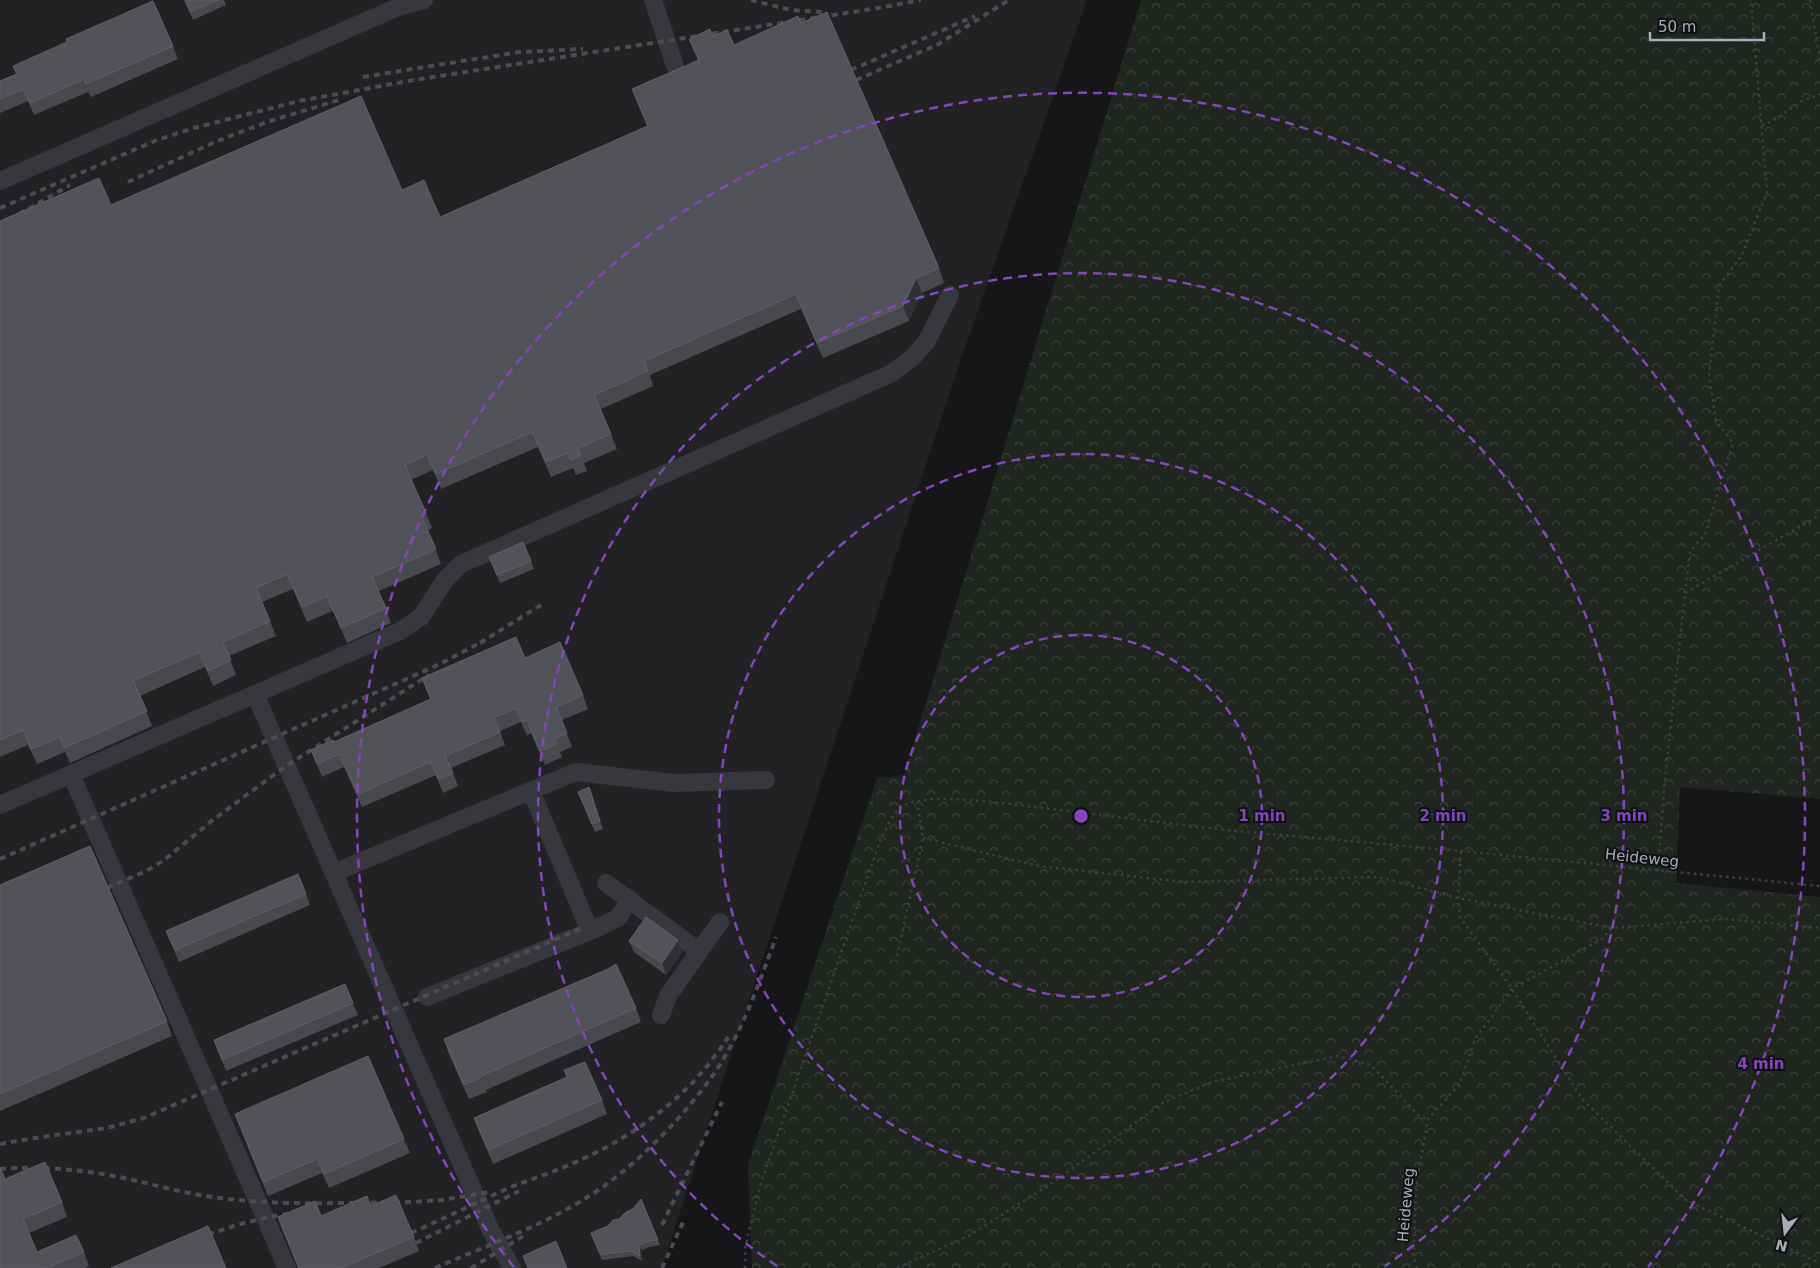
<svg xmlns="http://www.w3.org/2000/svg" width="1820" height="1268" font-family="'DejaVu Sans',sans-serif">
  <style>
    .built { fill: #222225 }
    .forest { fill: url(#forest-crowns) }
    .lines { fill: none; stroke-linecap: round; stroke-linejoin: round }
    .path { stroke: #3d3f44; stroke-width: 2.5; stroke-dasharray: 2.5 4; stroke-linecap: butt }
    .minor { stroke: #37383d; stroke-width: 18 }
    .rail { stroke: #4a4c52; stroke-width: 4; stroke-dasharray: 6 5; stroke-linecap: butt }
    .wall { fill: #47494d }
    .shaded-wall { fill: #2f3033 }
    .building { fill: #525359; stroke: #5f6168 }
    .ring { fill: none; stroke: #8446be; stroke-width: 2.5; stroke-dasharray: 9 6 }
    .labels { text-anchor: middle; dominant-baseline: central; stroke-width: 4; stroke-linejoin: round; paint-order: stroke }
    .street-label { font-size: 15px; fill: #a8adb8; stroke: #111113 }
    .centre { fill: #8446be; stroke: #111113; stroke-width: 2.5 }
    .ring-label { font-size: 15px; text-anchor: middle; font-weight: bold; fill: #8446be; stroke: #111113; stroke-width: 4; stroke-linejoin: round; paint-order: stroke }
  </style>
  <defs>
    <pattern id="forest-crowns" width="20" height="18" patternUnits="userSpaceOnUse" patternTransform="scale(1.25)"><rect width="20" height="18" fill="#1e261f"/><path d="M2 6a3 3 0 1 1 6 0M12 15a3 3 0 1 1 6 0" fill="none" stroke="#3c433d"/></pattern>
  </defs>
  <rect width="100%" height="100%" fill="#161618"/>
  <!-- built -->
  <polygon class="built" points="0,0 1087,0 961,359 752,991 662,1268 0,1268"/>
  <!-- forest -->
  <polygon class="forest" points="1141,0 1820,0 1820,799 1680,787 1676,883 1820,897 1820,1268 752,1268 748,1165 877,778 904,775"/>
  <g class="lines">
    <!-- path -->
    <g class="path">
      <polyline points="1810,0 1820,61"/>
      <polyline points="1762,126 1777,118 1800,102 1820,94"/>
      <polyline points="1685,593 1690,551 1705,535 1733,443 1716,421 1709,376 1719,286 1742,255 1767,192 1751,0"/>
      <polyline points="923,838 1039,866 1183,882 1378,877 1458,898 1612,928 1725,919 1820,928"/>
      <polyline points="1461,851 1458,898 1460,917 1512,989 1582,1099 1686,1200 1811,1259 1820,1262"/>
      <polyline points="1658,871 1664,789 1685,593 1820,515"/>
      <polyline points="897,956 923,838 917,802"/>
      <path d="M745 1268V1248L760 1186 881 838C887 828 893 812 903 806 921 795 964 800 985 801L1225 830 1461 851 1820 886"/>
      <polyline points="897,1268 970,1235 1052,1183 1164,1102 1212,1082 1338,1056 1371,1065 1418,1115 1428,1119"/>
      <polyline points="1417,1268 1413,1255 1417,1180 1428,1119 1460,1084 1475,1039 1512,989 1602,939 1612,928"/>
    </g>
    <!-- minor -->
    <g class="minor">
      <polyline points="653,0 675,66"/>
      <polyline points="0,181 398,7 424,0"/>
      <polyline points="255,694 491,1231 512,1268"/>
      <polyline points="71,774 287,1268"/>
      <polyline points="531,791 590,931"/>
      <polyline points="0,805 400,631 421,617 445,580 461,564 890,374 912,358 927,341 950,295"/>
      <polyline points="333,873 576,772 674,783 766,780"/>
      <polyline points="606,883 699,951"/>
      <polyline points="427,997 590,931 618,918 630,899"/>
      <polyline points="661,1015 668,996 720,922"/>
    </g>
    <!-- rail -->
    <g class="rail">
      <polyline points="751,0 791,10 823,12"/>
      <polyline points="851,70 975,16"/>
      <polyline points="363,77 519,52 583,49"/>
      <polyline points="856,80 937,45 1009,0"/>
      <polyline points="128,182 217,141 267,122 342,99"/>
      <polyline points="0,208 157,140 194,128 299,101 414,80 878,8 921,0"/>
      <polyline points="0,225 70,185"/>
      <polyline points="480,643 541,605"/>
      <polyline points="0,859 411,677 442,663 485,640"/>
      <polyline points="107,888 144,872 163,861 214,819 286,766 429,675"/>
      <polyline points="0,1144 35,1138 107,1128 144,1118 584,927"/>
      <path d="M0 1169C37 1166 73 1169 109 1175 142 1181 173 1191 206 1196 269 1206 335 1203 399 1202"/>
      <polyline points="394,1203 442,1200 490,1192"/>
      <polyline points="662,1225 722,1102"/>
      <path d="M411 1233C445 1218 478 1202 511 1187 531 1179 552 1173 571 1164 633 1138 692 1095 728 1037"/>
      <path d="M198 1239C231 1225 264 1217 299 1212"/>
      <polyline points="416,1243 519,1191"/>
      <path d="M435 1268C486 1246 539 1227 586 1198 631 1171 686 1115 715 1072 743 1031 759 983 776 937"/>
      <polyline points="471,1268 525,1235"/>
      <polyline points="662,1268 685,1218"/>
    </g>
  </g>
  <!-- wall -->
  <g class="wall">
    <polygon points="184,0 224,0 226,5 193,20"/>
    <polygon points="801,23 939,268 944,283 922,293 909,321 823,358 801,309 650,375 653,386 601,409 617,449 584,463 587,471 576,475 573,468 551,477 538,447 441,489 433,470 411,480 426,513 432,528 428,530 441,564 379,591 391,623 347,643 333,611 307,622 293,589 262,602 276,636 229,656 236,675 213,686 205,667 140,696 152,726 70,763 65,752 37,764 28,745 0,757 0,221 111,205 402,190 440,217 647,126 632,89 698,60 689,39 713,36 734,45"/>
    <polygon points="173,46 178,59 91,97 88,92 34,115 28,101 0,113 0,81 16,74 13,66"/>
    <polygon points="489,557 531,561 534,569 500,583"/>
    <polygon points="525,658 583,695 588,709 562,720 572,747 560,752 562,757 545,765 531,733 527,736 521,722 500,731 505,745 451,768 458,786 443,793 436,775 362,807 344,767 322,777 311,750 334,742 430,699 422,678"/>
    <polygon points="589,787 603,829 595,832 578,792"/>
    <polygon points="0,885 167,1021 172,1036 0,1111"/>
    <polygon points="306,894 310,905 179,962 166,931"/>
    <polygon points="629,941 682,952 666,975 634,952"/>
    <polygon points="353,1003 358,1015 226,1071 214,1040"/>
    <polygon points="636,1008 641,1022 486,1090 487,1092 469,1099 449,1054 444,1039"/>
    <polygon points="564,1070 602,1100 607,1114 493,1164 480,1133 474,1118 567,1077"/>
    <polygon points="235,1114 404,1139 410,1153 329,1188 322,1173 268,1196"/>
    <polygon points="5,1179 62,1202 67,1217 29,1233 37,1252 84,1252 89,1266 85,1268 0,1268"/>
    <polygon points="371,1206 414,1237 419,1251 379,1268 298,1268 283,1231 278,1217 321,1216"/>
    <polygon points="591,1233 658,1240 660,1245 650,1247 641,1250 642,1261 633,1256 602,1260"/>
  </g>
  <!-- shaded-wall -->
  <g class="shaded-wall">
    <polygon points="916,278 922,293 909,321 903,306"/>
    <polygon points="678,940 682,952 666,975 662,963"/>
    <polygon points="639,1245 641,1250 642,1261 640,1256"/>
  </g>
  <!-- building -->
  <g class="building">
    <polygon points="185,0 218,0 190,12"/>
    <polygon points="153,1 173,46 86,84 84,79 30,103 23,89 0,99 0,81 17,74 13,66 67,42 66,39"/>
    <polygon points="827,12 939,268 916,278 903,306 817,343 796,294 644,361 648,371 594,395 611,434 578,448 581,456 571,460 567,453 546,462 532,432 436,474 427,455 405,465 426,513 421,515 436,549 372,577 386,608 341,628 327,596 302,607 287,574 256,588 270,621 223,642 231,660 208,671 199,652 133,681 147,711 64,748 60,737 31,749 23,730 0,740 0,221 99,178 111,205 361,96 402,190 424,180 440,217 648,126 632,89 699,60 689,39 710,29 713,36 727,30 734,45 798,16 801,23"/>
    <polygon points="523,542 531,561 497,575 489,557"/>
    <polygon points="516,637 525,658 560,642 583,695 556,707 567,733 554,739 557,744 540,751 527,720 522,722 516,708 494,718 500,732 445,756 453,773 438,779 431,762 358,794 339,754 317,764 311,750 333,740 334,742 431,699 422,678"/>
    <polygon points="589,787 600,821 592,824 578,792"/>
    <polygon points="90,846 167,1021 0,1094 0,885"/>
    <polygon points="298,874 306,894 175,950 166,931"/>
    <polygon points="646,917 678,940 662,963 629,941"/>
    <polygon points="616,964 636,1008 481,1076 481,1077 464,1085 444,1039 608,969"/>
    <polygon points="345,984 353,1003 222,1060 214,1040"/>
    <polygon points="368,1056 404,1139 324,1174 317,1159 263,1182 235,1114"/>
    <polygon points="585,1062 602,1100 488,1150 474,1118 567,1077 564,1070"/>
    <polygon points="45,1162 62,1202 23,1219 37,1252 76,1235 84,1252 46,1268 0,1268 0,1167 5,1179"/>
    <polygon points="396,1195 414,1237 341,1268 299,1268 278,1217 315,1201 321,1216 367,1196 371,1206"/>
    <polygon points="641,1199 658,1240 648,1241 639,1245 640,1256 631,1251 600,1254 591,1233 608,1226 613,1220 619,1219 626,1212 633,1209"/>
    <polygon points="208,1226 226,1268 111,1268"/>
    <polygon points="556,1241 567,1268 528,1268 523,1256"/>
  </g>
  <!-- distance rings -->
  <g class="ring">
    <circle cx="1081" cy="816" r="181"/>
    <circle cx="1081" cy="816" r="362"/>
    <path d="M777 1266A543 543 0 1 1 1385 1266"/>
    <path d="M514 1267A724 724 0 1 1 1648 1267"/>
  </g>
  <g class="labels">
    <!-- street labels -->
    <g class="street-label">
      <text transform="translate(1642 858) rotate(6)">Heideweg</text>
      <text transform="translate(1406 1205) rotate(-85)">Heideweg</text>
    </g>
  </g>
  <circle cx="1081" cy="816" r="8" class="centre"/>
  <g class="ring-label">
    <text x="1262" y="821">1 min</text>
    <text x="1443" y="821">2 min</text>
    <text x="1624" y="821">3 min</text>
    <text x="1761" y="1069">4 min</text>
  </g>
  <!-- north arrow -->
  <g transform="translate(1785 1233) rotate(195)" stroke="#111113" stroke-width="4" paint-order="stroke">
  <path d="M0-4L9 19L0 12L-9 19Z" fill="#a8adb8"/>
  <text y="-8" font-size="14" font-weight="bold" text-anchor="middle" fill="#a8adb8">N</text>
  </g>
  <!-- scale -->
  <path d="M1650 32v8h114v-8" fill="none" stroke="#a8adb8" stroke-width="2.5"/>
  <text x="1658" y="32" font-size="15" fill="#a8adb8" stroke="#111113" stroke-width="4" paint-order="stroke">50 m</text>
</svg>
